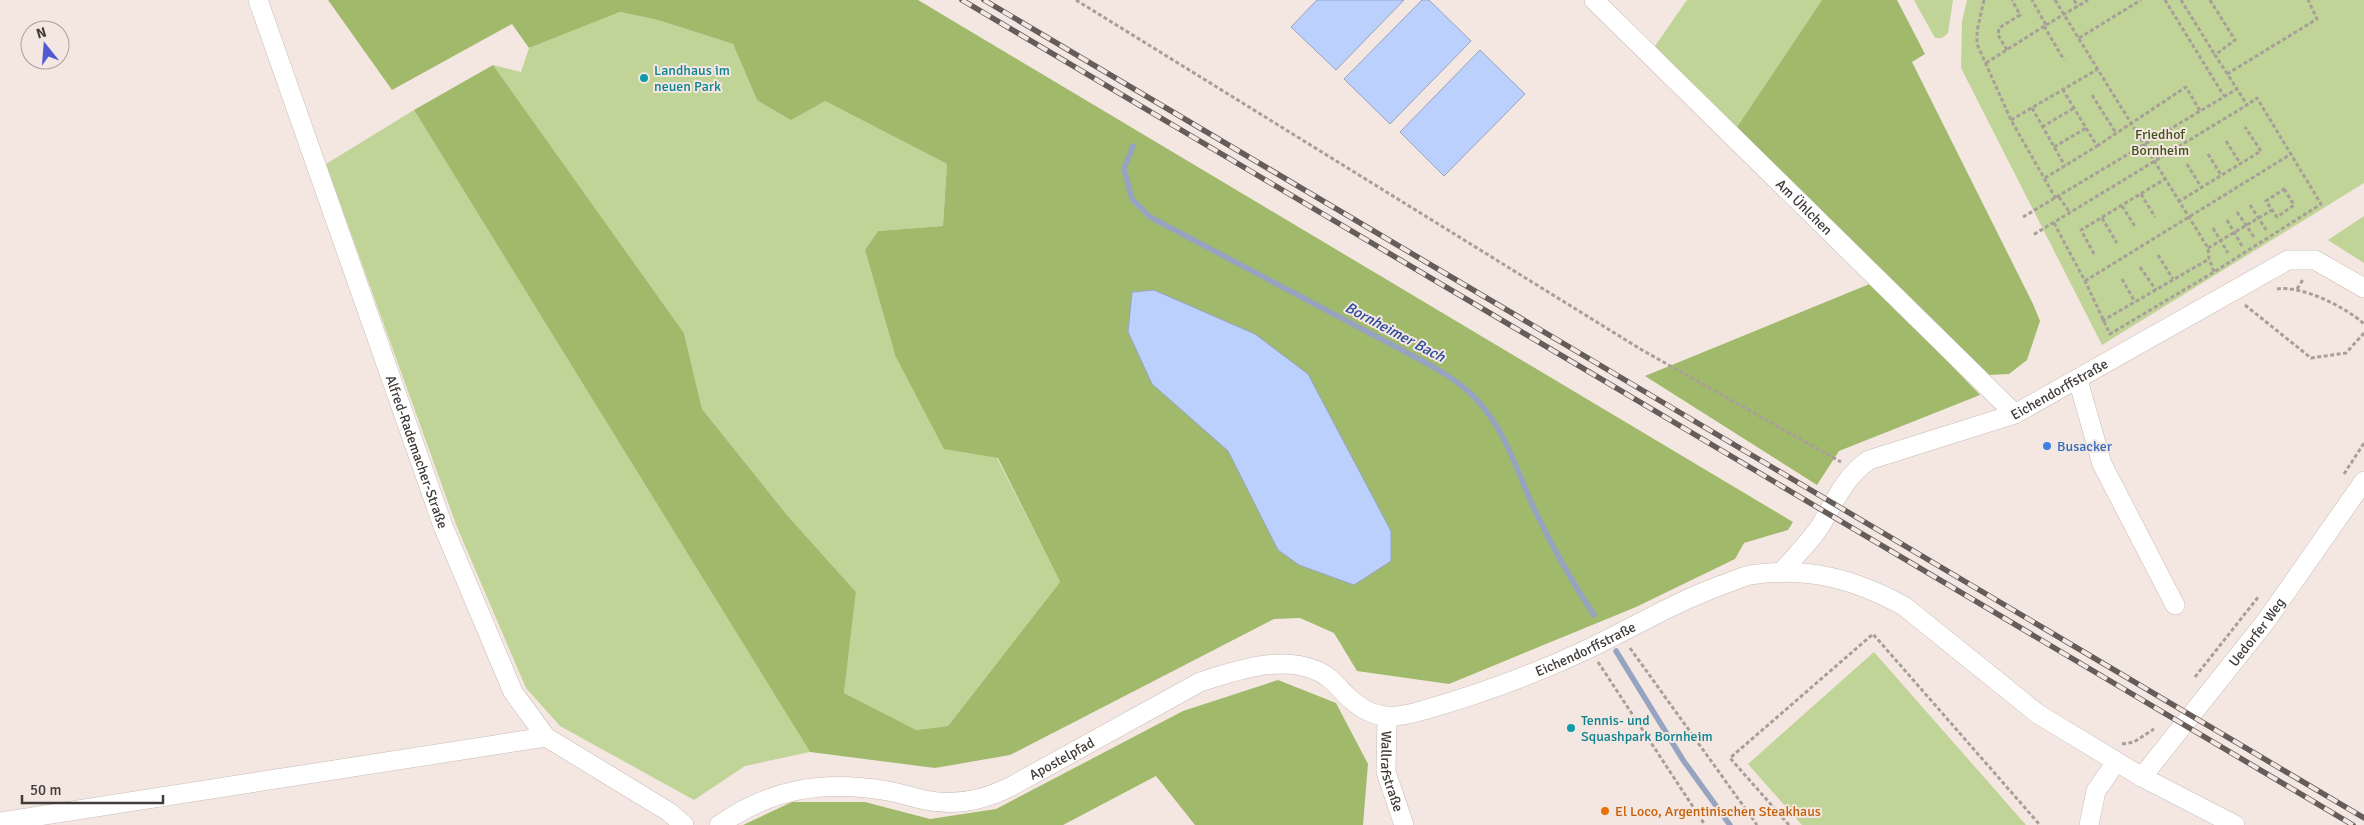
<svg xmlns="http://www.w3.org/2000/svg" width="2364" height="825" font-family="Signika,sans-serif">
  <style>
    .green { fill: #bfd496 }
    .forest { fill: #a0b96a; fill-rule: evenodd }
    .water { fill: #bbd0fc; stroke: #96a3c1 }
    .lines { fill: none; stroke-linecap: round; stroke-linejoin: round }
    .stream { stroke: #96a3c1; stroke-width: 5.5 }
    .minor-casing { stroke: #c8bbb5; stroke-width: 20 }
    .path { stroke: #a89f9a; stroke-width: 3; stroke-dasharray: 4 2.5; stroke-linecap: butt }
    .minor { stroke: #fff; stroke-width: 19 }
    .rail-casing { stroke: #645d5a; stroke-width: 5.5 }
    .rail { stroke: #f4e7e1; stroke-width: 4; stroke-dasharray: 11; stroke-linecap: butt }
    .culture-dot { fill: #0f9aa8; stroke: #f4e7e1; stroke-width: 2 }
    .shop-dot { fill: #3f7fe0; stroke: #f4e7e1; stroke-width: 2 }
    .food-dot { fill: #e8710a; stroke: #f4e7e1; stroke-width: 2 }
    .labels { text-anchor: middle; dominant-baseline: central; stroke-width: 4; stroke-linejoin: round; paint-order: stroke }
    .culture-label { font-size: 14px; fill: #0d838f; stroke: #f4e7e1; text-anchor: start }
    .park-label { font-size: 14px; fill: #415118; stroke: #f4e7e1 }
    .street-label { font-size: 14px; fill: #403b38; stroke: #f4e7e1 }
    .shop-label { font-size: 14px; fill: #366cbe; stroke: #f4e7e1; text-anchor: start }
    .food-label { font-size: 14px; fill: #c56008; stroke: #f4e7e1; text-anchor: start }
    .water-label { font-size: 15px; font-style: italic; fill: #294a9c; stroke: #f4e7e1 }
  </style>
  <rect width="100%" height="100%" fill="#f4e7e1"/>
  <!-- green -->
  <g class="green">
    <polygon points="1687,0 1822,0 1735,130 1655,46"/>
    <polygon points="1914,0 1953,0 1948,33 1942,38 1935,38"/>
    <polygon points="1967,0 2364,0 2364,183 2102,345 1961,68 1962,22"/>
    <polygon points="620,12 658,20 733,44 757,100 825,101 947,164 943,226 878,231 865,250 895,355 997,458 1060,582 948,726 915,730 844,693 856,592 787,515 702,409 684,333 493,65 521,72 529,48"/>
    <polygon points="414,110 810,752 745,766 694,800 560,726 526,688 457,527 326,164"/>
    <polygon points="2364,216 2364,263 2328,240"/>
    <polygon points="1874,652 2026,825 1802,825 1748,764"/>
  </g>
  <!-- forest -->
  <g class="forest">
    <path d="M328 0H918L1793 522 1788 530 1744 543 1735 559 1636 607 1449 684 1357 671 1334 633 1300 618 1274 619 1010 755 935 768 810 752 414 110 493 65 684 333 702 409 787 515 856 592 844 693 916 730 948 726 1060 582 998 458 944 449 895 355 865 250 878 231 943 226 947 164 825 101 791 120 757 100 733 44 658 20 620 12 529 48 512 24 392 90ZM1228 451 1354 585 1299 565 1278 550Z"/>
    <polygon points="1822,0 1897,0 1925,54 1912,62 2033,304 2040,321 2027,360 2009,374 1988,375 1735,130"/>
    <polygon points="1872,283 1980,395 1839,451 1817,485 1645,376"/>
    <polygon points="1278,680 1336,703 1368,764 1363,825 1195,825 1156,776 1063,825 743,825 792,802 865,802 930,819 996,809 1183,711"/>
  </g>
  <!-- water -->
  <g class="water">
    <polygon points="1317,0 1404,0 1336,70 1291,27"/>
    <polygon points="1422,0 1429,0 1471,41 1390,124 1344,79"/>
    <polygon points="1480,50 1525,94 1444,176 1400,132"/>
    <polygon points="1154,290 1255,334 1308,374 1391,531 1391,561 1354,585 1299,565 1278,550 1228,451 1152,384 1128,332 1132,292"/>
  </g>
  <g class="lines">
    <!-- stream -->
    <g class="stream">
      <path d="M1133 146 1124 169 1132 199 1150 217 1419 359C1439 370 1459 381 1475 398 1504 428 1515 465 1531 502 1549 541 1570 579 1594 615"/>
      <polyline points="1616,651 1683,760 1730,825"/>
    </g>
    <defs>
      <g id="minor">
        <path id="s1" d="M258 0 443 526 513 692 546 737 669 812 684 825"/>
        <path id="s2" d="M1594 0 2015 414"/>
        <polyline points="2078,380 2102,464 2175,605"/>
        <path id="s3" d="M1781 573C1794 557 1810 542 1821 525 1835 501 1845 476 1869 460L2015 414 2288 260H2315L2364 288"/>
        <path id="s4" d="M1387 717 1386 772 1404 825"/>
        <path id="s5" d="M2142 777 2266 621 2364 481"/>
        <polyline points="0,822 546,737"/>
        <path id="s6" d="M719 825C772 788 824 780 888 791 901 793 913 798 925 800 954 806 984 800 1010 787L1200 682C1234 671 1280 655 1315 670 1329 675 1337 686 1347 696 1372 720 1392 720 1424 710 1481 694 1535 674 1588 649 1632 628 1675 602 1722 585 1731 582 1741 577 1750 575 1807 566 1854 579 1904 606L2038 714 2142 777 2235 825"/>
        <polyline points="2089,825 2096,791 2116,762"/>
      </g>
    </defs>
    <!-- minor casing -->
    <use href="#minor" class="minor-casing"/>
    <!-- path -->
    <g class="path">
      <polyline points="1076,0 1642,350 1841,462"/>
      <polyline points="1984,0 1977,31 1977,44 2011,120 2056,199"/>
      <polyline points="2055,0 2208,248 2209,259 2214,272"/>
      <polyline points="2074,0 2078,6"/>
      <polyline points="2165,0 2224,96"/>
      <polyline points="2181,0 2215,55"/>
      <polyline points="2210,0 2235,40 2215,55 2237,89"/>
      <polyline points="2046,25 2088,0"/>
      <polyline points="2044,26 2064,60"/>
      <polyline points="2079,38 2141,0"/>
      <polyline points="2007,50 1998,35 1999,28 2020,15 2012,0"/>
      <polyline points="1986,63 2046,25 2032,0"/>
      <polyline points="2227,74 2317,19 2308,0"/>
      <polyline points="2092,95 2116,133"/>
      <polyline points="2032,108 2065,166"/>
      <polyline points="2011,120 2098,69"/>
      <polyline points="2042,127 2074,108"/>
      <polyline points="2226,141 2240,163"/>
      <polyline points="2097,146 2186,87 2200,111"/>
      <polyline points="2054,147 2086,128"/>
      <polyline points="2208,154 2221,175"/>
      <polyline points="2187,164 2201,187"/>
      <polyline points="2045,178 2097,146 2063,90"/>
      <polygon points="2284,189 2294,205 2277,217 2266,201"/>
      <polyline points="2141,194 2155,217"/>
      <polyline points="2059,197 2070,213"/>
      <polyline points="2178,202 2261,151 2245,127"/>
      <polyline points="2250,205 2267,231"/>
      <polyline points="2122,206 2136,228"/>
      <polyline points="2237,212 2254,237"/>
      <polyline points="2023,217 2237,89 2247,105 2033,235"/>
      <polyline points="2102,218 2117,243"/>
      <polyline points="2227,220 2242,246"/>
      <polyline points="2054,223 2085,281 2110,334 2214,272 2321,204 2257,98 2247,105"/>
      <polyline points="2213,228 2228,253"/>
      <polyline points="2208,248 2272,210"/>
      <polyline points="2094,254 2081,230 2165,179"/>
      <polyline points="2158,255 2173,279"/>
      <polyline points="2140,267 2156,290"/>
      <polyline points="2122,279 2135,302"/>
      <polyline points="2085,281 2291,154"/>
      <path d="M2277 289C2301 285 2346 307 2364 324"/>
      <polyline points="2297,289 2304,278"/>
      <polyline points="2245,305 2311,358 2346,353 2364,333"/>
      <polyline points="2102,321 2209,259"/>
      <polyline points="2344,474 2364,443"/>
      <polyline points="1630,648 1757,825"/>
      <polyline points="1598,662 1705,825"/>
      <polyline points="2195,677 2259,596"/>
      <polyline points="2122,744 2134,742 2154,729"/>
      <polyline points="1789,825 1730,758 1873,634 2040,825"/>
    </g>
    <!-- minor -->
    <use href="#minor" class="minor"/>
    <defs>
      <g id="rail">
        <polyline points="962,0 2353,825"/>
        <polyline points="984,0 2364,818"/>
      </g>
    </defs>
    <!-- rail casing -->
    <use href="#rail" class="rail-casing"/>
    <!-- rail -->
    <use href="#rail" class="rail"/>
  </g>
  <!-- markers -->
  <g class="culture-dot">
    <circle cx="644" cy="78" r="5"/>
    <circle cx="1571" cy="728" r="5"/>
  </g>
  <circle class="shop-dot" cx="2047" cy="446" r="5"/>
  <circle class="food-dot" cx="1605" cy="811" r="5"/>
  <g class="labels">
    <!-- culture labels -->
    <g class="culture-label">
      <text x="654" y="70">Landhaus im<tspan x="654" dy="16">neuen Park</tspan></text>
      <text x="1581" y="720">Tennis- und<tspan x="1581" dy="16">Squashpark Bornheim</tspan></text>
    </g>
    <!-- park labels -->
    <g class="park-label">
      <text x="2160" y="134">Friedhof<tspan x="2160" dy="16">Bornheim</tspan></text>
    </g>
    <!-- street labels -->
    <g class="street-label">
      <text stroke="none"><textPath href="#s2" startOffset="295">Am Ühlchen</textPath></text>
      <text stroke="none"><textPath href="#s3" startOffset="348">Eichendorffstraße</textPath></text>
      <text stroke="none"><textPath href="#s1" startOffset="479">Alfred-Rademacher-Straße</textPath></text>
      <text stroke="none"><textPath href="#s5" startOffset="185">Uedorfer Weg</textPath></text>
      <text stroke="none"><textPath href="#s6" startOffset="936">Eichendorffstraße</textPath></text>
      <text stroke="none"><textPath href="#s6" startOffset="362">Apostelpfad</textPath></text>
      <text stroke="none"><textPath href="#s4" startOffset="55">Wallrafstraße</textPath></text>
    </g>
    <!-- shop labels -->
    <g class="shop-label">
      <text x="2057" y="446">Busacker</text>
    </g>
    <!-- food labels -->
    <g class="food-label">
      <text x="1615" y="811">El Loco, Argentinischen Steakhaus</text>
    </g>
    <!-- water labels -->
    <g class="water-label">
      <text transform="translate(1395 332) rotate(28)">Bornheimer Bach</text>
    </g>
  </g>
  <!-- north arrow -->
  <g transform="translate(45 45) rotate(343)"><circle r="24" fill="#f4e7e1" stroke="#aca29d"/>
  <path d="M0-4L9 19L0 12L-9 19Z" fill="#4f5cd1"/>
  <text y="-8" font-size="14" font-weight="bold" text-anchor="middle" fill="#403b38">N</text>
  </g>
  <!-- scale -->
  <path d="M22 795v8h141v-8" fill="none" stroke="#403b38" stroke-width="2.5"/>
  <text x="30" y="795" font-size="15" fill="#403b38" stroke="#f4e7e1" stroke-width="4" paint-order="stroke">50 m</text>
</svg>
